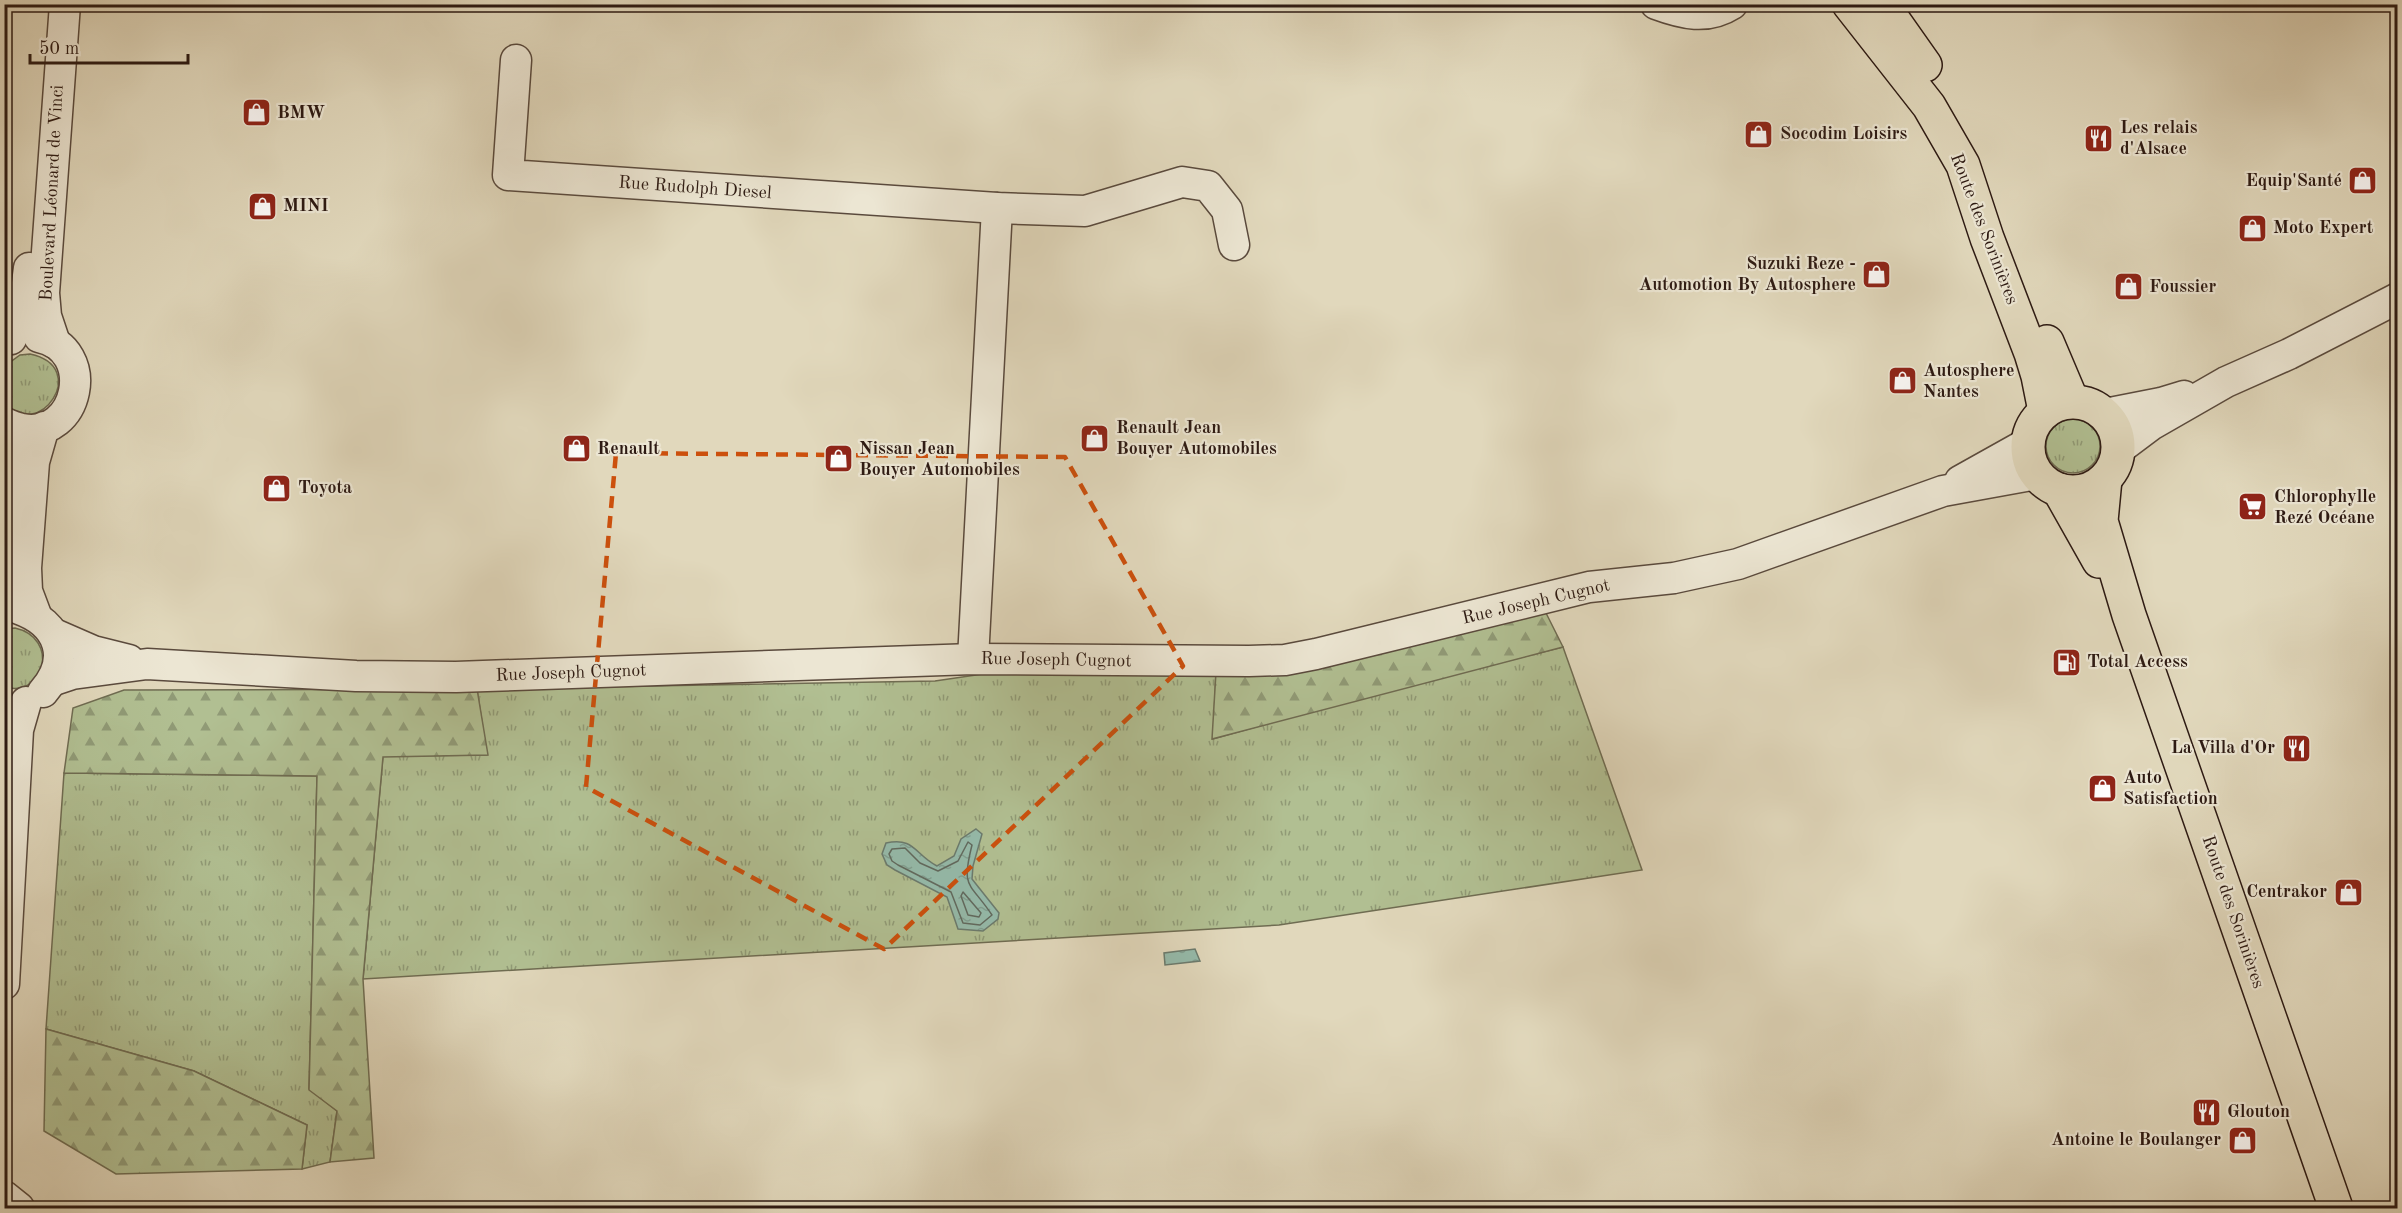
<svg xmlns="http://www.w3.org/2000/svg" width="2402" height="1213" font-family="'Old Standard TT',serif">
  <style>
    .grass { fill: url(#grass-tufts); stroke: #6f6c52; stroke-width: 1.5 }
    .forest { fill: url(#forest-firs); stroke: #6f6c52; stroke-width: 1.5 }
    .water { fill: url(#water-ripples); stroke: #6b7b6e; stroke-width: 1.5 }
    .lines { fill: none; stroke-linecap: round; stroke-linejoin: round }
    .shore { stroke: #616a5f; stroke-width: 1.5 }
    .minor-casing { stroke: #5a4a3d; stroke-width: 33 }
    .major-casing { stroke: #2d1a13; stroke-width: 36 }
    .minor { stroke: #ece6d3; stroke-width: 30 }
    .major { stroke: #e1d8bc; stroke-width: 33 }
    .marked { fill: none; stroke: #cc500d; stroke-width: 4.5; stroke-dasharray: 12 8; stroke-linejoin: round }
    .labels { text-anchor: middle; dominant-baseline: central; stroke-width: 4.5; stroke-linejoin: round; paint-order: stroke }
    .poi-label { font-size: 18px; font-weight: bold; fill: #2d1a13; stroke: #ece6d3; text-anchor: start }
    .street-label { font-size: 18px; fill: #2d1a13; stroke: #ece6d3 }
  </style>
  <defs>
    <pattern id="grass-tufts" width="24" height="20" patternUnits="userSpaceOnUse" patternTransform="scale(1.5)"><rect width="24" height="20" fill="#b1bf92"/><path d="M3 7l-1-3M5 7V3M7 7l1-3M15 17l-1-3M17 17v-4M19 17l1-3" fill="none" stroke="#909a76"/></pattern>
    <pattern id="forest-firs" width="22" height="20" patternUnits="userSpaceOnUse" patternTransform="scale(1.5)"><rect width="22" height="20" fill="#b1bf92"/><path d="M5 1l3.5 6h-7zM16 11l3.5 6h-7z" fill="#909a76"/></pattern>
    <pattern id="water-ripples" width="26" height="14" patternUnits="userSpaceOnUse" patternTransform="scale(1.5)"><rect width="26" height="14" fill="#95bbab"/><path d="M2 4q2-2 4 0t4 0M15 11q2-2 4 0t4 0" fill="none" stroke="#81a092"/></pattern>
  </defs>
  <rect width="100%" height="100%" fill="#e1d8bc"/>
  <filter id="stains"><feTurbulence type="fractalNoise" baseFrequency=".00333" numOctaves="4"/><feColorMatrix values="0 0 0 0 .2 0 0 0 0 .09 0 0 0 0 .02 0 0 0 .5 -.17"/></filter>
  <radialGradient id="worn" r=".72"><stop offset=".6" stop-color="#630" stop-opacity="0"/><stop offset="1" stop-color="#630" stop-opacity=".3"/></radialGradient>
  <!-- grass -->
  <g class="grass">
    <path d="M30 354C92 367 38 444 5 402V366L20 355Z"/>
    <circle cx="2073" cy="446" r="27"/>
    <path d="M15 628C60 638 45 698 5 687L4 629Z"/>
    <polygon points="1563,647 1642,870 1279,925 363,979 383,756 487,755 477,689 935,681 1017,669 1216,672 1213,739 1341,703"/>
    <polygon points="64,773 317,776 309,1089 337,1111 330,1162 302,1169 307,1125 194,1071 46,1029"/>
  </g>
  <!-- forest -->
  <g class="forest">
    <polygon points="1546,613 1563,647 1212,739 1216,672"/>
    <polygon points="477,689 488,755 383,757 363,979 374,1158 330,1162 337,1111 309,1090 317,776 64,773 73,708 124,690"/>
    <polygon points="46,1029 194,1071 307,1125 302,1169 116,1174 44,1131"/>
  </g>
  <!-- water -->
  <g class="water">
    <path d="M976 829 982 834 973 866 972 879 999 913 998 919 983 931 958 929 947 897 895 870 887 865 882 854 886 843C915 837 914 854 937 866L954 856 961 839Z"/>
    <polygon points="1195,949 1200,961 1165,965 1164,953"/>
  </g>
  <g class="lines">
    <!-- shore -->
    <g class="shore">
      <path d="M968 842 972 845C961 889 969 881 992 915L980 925 963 923 951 892 898 865 892 861 889 854 892 849 905 848 920 863 938 871 958 861Z"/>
      <polygon points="963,892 981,913 979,917 968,915 961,896"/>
    </g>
    <defs>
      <g id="minor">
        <path d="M1656 4C1683 14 1707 20 1732 4"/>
        <polyline points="516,60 508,175 997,208 1085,211 1182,182 1208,186 1227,210 1234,245"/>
        <polyline points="11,339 23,315 29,268"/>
        <polyline points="55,343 46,316 44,293 65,4"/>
        <polyline points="2105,414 2161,403 2184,396"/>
        <path d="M4 423C10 425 16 428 22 429 79 440 98 349 39 337"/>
        <polyline points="2119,449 2151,425 2226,382 2289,354 2398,298"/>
        <polyline points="1960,481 2028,443"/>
        <polyline points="4,589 9,566 13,460 5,423"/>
        <path d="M19 609C60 624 72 659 43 692"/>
        <polyline points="36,615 27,591 26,568 34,462 44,427"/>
        <polyline points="54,634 93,651 129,660"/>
        <polyline points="973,659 997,208"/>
        <polyline points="54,680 72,674 147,664 356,676 456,677 973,659 1249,661 1285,660 1316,654 1589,587 1674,578 1738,564 1943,491 2037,474"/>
        <polyline points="4,984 18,730 26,702"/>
        <polyline points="4,1196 19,1208"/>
      </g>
      <g id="major">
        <polyline points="1849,4 1929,106 1963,165 1987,238 2031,353 2038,376 2045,411"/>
        <polyline points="1882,4 1925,65"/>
        <polyline points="2047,342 2072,401"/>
        <circle cx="2073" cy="447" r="45"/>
        <polyline points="2105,479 2101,521 2129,615 2336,1208"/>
        <polyline points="2059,490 2099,561"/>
      </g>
    </defs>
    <!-- minor casing -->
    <use href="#minor" class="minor-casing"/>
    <!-- major casing -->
    <use href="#major" class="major-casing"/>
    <!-- minor -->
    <use href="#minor" class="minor"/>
    <!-- major -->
    <use href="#major" class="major"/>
  </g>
  <!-- marked area -->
  <path class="marked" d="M616 453 1065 457 1183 666 884 949 586 787Z"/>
  <!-- icons -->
  <defs>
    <symbol id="shop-square" viewBox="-11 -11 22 22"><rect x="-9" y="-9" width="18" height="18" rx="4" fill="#8f2418" stroke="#ece6d3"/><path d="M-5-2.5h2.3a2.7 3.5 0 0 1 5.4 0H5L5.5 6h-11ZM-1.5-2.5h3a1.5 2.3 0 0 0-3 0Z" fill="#fff"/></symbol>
    <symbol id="restaurant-square" viewBox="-11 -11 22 22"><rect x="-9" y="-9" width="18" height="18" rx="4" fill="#8f2418" stroke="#ece6d3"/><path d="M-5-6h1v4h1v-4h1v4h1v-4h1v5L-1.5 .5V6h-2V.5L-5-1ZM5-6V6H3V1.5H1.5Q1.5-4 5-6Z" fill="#fff"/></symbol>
    <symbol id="supermarket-square" viewBox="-11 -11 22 22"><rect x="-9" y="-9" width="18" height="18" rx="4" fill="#8f2418" stroke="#ece6d3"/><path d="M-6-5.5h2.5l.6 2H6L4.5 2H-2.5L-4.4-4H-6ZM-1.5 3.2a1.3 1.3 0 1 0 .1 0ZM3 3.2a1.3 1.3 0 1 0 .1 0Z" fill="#fff"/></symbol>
    <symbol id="fuel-square" viewBox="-11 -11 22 22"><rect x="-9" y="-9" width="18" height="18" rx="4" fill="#8f2418" stroke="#ece6d3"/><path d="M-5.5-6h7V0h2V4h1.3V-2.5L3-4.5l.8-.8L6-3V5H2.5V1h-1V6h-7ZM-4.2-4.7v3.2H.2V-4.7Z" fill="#fff"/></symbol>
  </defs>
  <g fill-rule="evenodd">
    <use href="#shop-square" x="240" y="96" width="33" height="33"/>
    <use href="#shop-square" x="1742" y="118" width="33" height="33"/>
    <use href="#restaurant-square" x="2082" y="122" width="33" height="33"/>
    <use href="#shop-square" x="2346" y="164" width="33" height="33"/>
    <use href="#shop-square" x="246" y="190" width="33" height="33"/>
    <use href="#shop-square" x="2236" y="212" width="33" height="33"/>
    <use href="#shop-square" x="1860" y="258" width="33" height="33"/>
    <use href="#shop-square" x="2112" y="270" width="33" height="33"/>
    <use href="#shop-square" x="1886" y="364" width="33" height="33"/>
    <use href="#shop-square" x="1078" y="422" width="33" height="33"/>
    <use href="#shop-square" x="560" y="432" width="33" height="33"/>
    <use href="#shop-square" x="822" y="442" width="33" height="33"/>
    <use href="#shop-square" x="260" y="472" width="33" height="33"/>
    <use href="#supermarket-square" x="2236" y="490" width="33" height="33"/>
    <use href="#fuel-square" x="2050" y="646" width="33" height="33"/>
    <use href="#restaurant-square" x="2280" y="732" width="33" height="33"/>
    <use href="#shop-square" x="2086" y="772" width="33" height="33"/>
    <use href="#shop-square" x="2332" y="876" width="33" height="33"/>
    <use href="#restaurant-square" x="2190" y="1096" width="33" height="33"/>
    <use href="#shop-square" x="2226" y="1124" width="33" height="33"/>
  </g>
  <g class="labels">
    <!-- poi labels -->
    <g class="poi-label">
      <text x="277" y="113">BMW</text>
      <text x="2120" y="128">Les relais<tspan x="2120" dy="21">d'Alsace</tspan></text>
      <text x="1780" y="134">Socodim Loisirs</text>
      <text x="2342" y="181" text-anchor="end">Equip'Santé</text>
      <text x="283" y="206">MINI</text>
      <text x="2273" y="228">Moto Expert</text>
      <text x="1856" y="264" text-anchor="end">Suzuki Reze -<tspan x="1856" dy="21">Automotion By Autosphere</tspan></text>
      <text x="2149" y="287">Foussier</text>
      <text x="1923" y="371">Autosphere<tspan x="1923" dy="21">Nantes</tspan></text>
      <text x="1116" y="428">Renault Jean<tspan x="1116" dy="21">Bouyer Automobiles</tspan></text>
      <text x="597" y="449">Renault</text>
      <text x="859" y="449">Nissan Jean<tspan x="859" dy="21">Bouyer Automobiles</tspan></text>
      <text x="298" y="488">Toyota</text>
      <text x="2274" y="497">Chlorophylle<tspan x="2274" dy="21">Rezé Océane</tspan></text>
      <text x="2087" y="662">Total Access</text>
      <text x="2275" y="748" text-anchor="end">La Villa d'Or</text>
      <text x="2123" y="778">Auto<tspan x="2123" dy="21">Satisfaction</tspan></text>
      <text x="2327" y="892" text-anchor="end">Centrakor</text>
      <text x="2227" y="1112">Glouton</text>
      <text x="2221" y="1140" text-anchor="end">Antoine le Boulanger</text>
    </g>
    <!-- street labels -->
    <g class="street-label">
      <text transform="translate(695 188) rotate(4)">Rue Rudolph Diesel</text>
      <text transform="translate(52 193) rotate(-87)">Boulevard Léonard de Vinci</text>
      <text transform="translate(1984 229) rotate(69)">Route des Sorinières</text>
      <text transform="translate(1536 602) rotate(-13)">Rue Joseph Cugnot</text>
      <text transform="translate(1056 660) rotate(1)">Rue Joseph Cugnot</text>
      <text transform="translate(571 673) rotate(-2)">Rue Joseph Cugnot</text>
      <text transform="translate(2233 912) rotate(71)">Route des Sorinières</text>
    </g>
  </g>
  <!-- margin -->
  <rect width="2402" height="1213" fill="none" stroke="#e1d8bc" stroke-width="24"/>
  <rect x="6" y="6" width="2390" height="1201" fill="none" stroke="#2d1a13" stroke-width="3"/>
  <rect x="12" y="12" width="2378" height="1189" fill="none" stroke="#2d1a13" stroke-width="1.5"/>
  <!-- scale -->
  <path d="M30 54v9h158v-9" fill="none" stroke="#2d1a13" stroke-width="3"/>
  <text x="39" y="54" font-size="18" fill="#2d1a13" stroke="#ece6d3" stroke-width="4.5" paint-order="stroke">50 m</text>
  <rect width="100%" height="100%" filter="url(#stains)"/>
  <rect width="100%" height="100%" fill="url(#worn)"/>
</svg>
